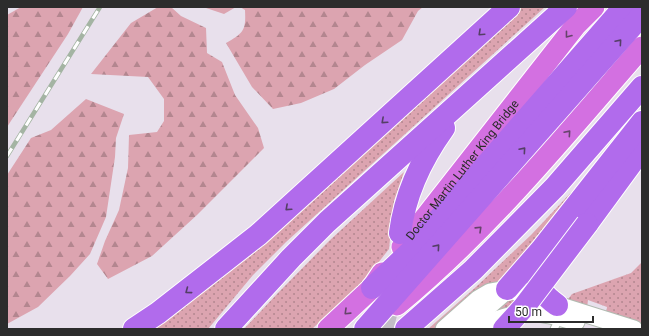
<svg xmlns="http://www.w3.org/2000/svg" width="649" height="336" font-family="Roboto,sans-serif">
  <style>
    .grass { fill: url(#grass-dots) }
    .forest { fill: url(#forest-firs) }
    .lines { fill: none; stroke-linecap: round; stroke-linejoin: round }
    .motorway-tunnel { stroke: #c2bcc6; stroke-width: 22; stroke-dasharray: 22 11; stroke-linecap: butt }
    .service-casing { stroke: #b1bbb1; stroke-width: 9 }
    .tertiary-casing { stroke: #b1bbb1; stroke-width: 19 }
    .secondary-casing { stroke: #b1bbb1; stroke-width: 21 }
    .primary-casing { stroke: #fff; stroke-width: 23 }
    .motorway-casing { stroke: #fff; stroke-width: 24 }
    .service { stroke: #fff; stroke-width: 7 }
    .tertiary { stroke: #fff; stroke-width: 17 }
    .secondary { stroke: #fff; stroke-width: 19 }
    .primary { stroke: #d370e1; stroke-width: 21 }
    .motorway { stroke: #b16bec; stroke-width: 22 }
    .rail-casing { stroke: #a4b4a3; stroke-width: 4.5 }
    .rail { stroke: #fff; stroke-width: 3; stroke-dasharray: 9; stroke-linecap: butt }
    .motorway-bridge-casing { stroke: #fff; stroke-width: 24; stroke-linecap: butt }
    .motorway-bridge { stroke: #b16bec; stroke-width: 22 }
    .oneway { stroke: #543f66 }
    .oneway2 { stroke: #66446b }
    .labels { text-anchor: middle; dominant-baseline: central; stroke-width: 3; stroke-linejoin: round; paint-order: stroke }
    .street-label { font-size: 12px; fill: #2c2c2c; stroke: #fff }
  </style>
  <defs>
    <pattern id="grass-dots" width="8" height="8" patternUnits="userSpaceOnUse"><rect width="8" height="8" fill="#dca4b0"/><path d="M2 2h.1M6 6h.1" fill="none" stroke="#b3868f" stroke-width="1.8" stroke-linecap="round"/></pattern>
    <pattern id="forest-firs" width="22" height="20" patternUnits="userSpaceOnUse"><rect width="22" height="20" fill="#dca4b0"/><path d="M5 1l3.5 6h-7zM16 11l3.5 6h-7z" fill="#b3868f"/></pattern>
  </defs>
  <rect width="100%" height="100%" fill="#e8e0ec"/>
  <!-- grass -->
  <g class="grass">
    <polygon points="520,7 545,7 286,242 253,275 208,329 147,329 465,57"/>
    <polygon points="596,166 509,281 438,329 428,329 477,286 531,235"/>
    <polygon points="404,172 394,201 389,249 363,282 312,329 244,329 277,294 329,241"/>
    <polygon points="642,262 642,325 606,314 607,307 588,300 587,308 566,302 572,294 631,273"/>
    <polygon points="505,297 522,299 518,305 488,318"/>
  </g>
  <!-- forest -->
  <g class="forest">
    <polygon points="21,7 83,7 68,34 7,127 7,15"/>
    <polygon points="158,7 171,7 181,16 206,28 207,53 222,62 235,95 258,128 264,148 197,215 152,256 108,279 97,264 105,241 119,210 128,168 129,135 157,132 164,121 164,99 148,77 91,74 131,23"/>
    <polygon points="203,7 236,7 224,14"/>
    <path d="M240 7H423L418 11 402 40 365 65 334 89 301 103 273 109 252 87 226 43C244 33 246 30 245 10Z"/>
    <polygon points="86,99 124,114 116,138 115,157 106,217 90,254 70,276 38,307 7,324 7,175 31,138 51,130"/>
  </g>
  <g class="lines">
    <!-- motorway-tunnel -->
    <polyline class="motorway-tunnel" points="382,329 391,296"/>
    <defs>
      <polyline id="service" points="554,329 560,317"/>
      <g id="tertiary">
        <polyline points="444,329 478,299 490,292 507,289 634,329"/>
        <path d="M476 329C493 320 514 313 533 313 547 313 563 318 576 322"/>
      </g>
      <polyline id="secondary" points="461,329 507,289"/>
      <g id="primary">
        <path id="s1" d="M402 247 576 25 594 7"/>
        <path d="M397 305C489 229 564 137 642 47"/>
        <polyline points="328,329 372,288 382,273"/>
      </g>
      <g id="motorway">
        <polyline points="587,224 642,149"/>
        <path d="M400 233C405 194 421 160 444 128"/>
        <path d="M535 270C537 287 543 295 557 305"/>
        <polyline points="372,288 410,252 624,7"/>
        <polyline points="507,289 541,250 642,122"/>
        <polyline points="134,329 158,313 258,235 509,7"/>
        <polyline points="226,329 291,258 327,222 566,7"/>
        <polyline points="365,329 642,15"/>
        <polyline points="406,329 473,270 555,187 642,87"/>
      </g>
    </defs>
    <!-- service casing -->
    <use href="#service" class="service-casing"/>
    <!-- tertiary casing -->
    <use href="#tertiary" class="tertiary-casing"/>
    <!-- secondary casing -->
    <use href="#secondary" class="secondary-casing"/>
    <!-- primary casing -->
    <use href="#primary" class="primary-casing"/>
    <!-- motorway casing -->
    <use href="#motorway" class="motorway-casing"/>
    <!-- service -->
    <use href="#service" class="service"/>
    <!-- tertiary -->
    <use href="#tertiary" class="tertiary"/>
    <!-- secondary -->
    <use href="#secondary" class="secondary"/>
    <!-- primary -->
    <use href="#primary" class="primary"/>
    <!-- motorway -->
    <use href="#motorway" class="motorway"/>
    <defs>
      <polyline id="rail" points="7,156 100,7"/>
    </defs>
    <!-- rail casing -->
    <use href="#rail" class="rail-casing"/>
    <!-- rail -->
    <use href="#rail" class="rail"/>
    <defs>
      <polyline id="motorway-bridge" points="504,329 524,307 587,224"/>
    </defs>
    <!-- motorway-bridge casing -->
    <use href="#motorway-bridge" class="motorway-bridge-casing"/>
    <!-- motorway-bridge -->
    <use href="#motorway-bridge" class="motorway-bridge"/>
  </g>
  <!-- one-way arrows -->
  <defs><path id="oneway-chevron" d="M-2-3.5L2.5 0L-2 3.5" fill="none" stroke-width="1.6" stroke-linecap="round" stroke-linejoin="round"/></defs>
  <g class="oneway">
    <use href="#oneway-chevron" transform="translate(481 33) rotate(137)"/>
    <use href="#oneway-chevron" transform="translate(619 42) rotate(-49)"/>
    <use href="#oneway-chevron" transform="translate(384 121) rotate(138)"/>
    <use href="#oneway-chevron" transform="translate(523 150) rotate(-49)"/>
    <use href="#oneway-chevron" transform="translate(288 208) rotate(138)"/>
    <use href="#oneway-chevron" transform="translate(437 247) rotate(-49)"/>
    <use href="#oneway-chevron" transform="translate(188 291) rotate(143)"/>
  </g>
  <g class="oneway2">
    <use href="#oneway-chevron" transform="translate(568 35) rotate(128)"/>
    <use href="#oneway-chevron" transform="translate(568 133) rotate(-49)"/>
    <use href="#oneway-chevron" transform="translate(479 229) rotate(-44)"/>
    <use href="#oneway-chevron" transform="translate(347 312) rotate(136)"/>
  </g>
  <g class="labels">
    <!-- street labels -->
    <g class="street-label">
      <text stroke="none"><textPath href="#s1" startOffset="98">Doctor Martin Luther King Bridge</textPath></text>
    </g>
  </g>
  <!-- border -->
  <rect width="649" height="336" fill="none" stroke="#2c2c2c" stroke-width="16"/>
  <!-- scale -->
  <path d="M509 316v6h84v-6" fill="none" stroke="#2c2c2c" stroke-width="2"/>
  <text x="515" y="316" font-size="12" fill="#2c2c2c" stroke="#ffffff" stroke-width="3" paint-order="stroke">50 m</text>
</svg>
